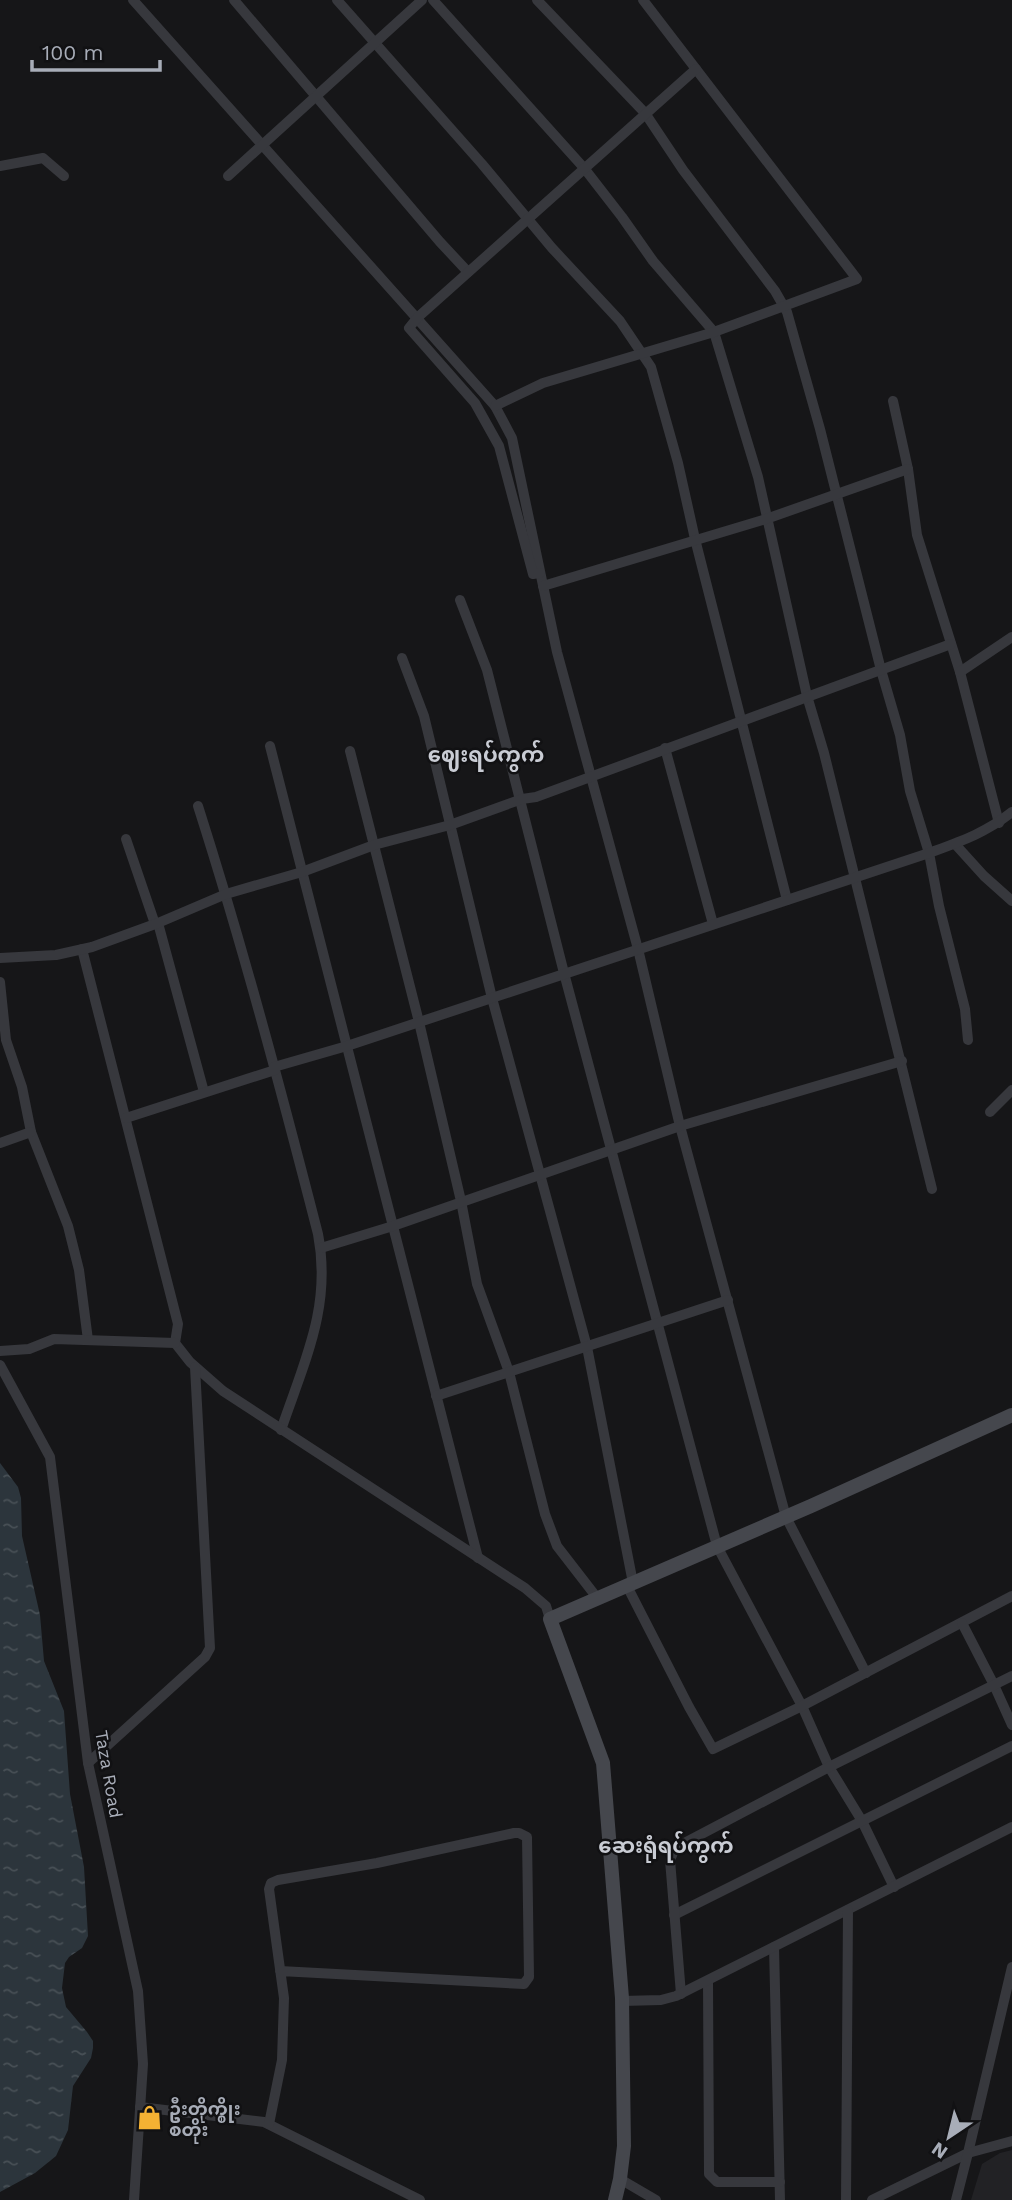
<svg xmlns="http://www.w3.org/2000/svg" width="1012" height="2200" font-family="'Work Sans','Noto Sans Myanmar',sans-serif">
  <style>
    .built { fill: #222225 }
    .water { fill: url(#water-ripples) }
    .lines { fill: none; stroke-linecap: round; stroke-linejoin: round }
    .street { stroke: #37383d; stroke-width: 10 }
    .secondary { stroke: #45474d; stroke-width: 14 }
    .labels { text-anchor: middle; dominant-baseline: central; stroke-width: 5; stroke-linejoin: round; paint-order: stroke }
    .street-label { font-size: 18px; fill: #a8adb8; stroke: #111113 }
    .poi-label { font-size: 18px; font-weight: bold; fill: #a8adb8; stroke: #111113; text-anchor: start }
    .quarter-label { font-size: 21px; font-weight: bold; fill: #c9ccd4; stroke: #111113 }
  </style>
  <defs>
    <pattern id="water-ripples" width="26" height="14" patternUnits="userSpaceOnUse" patternTransform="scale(1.75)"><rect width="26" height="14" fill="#2c353c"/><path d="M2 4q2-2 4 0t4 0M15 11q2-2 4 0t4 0" fill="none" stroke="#485056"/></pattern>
  </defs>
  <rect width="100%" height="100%" fill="#161618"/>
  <!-- built -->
  <polygon class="built" points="1012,2150 1012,2200 971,2200 982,2164 1000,2153"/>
  <!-- water -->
  <polygon class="water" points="0,1463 18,1487 21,1498 22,1536 40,1615 44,1661 64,1711 70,1794 84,1867 88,1936 82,1948 69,1957 65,1963 62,1988 66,2007 87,2032 93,2041 93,2048 91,2058 73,2086 68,2130 56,2156 35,2173 0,2192"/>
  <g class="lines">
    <!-- street -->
    <g class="street">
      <polyline points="133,0 495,406 512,438 557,652 638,949 680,1126 786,1517 866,1673"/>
      <polyline points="234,0 440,242 468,272"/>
      <polyline points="337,0 482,164 552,248 620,321 651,367 678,463 695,539 787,900"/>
      <polyline points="433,0 584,168 622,217 653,261 714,332 758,477 807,696 824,753 932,1189"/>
      <polyline points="537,0 645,113 683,170 775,291 787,312 820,429 881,670 900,735 910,791 929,853 939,906 965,1009 968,1040"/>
      <polyline points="0,166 43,158 64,176"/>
      <polyline points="228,176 422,0"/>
      <polyline points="893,401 908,469 917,535 960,672 999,823"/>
      <polyline points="495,406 543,383 714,332 857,279 643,0"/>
      <polyline points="540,573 533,574 499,446 475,403 409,328 417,318 696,69"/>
      <polyline points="543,586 766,519 908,469"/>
      <polyline points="460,600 487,670 564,973 717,1546 802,1706 829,1767 862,1821 894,1887"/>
      <polyline points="402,658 424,716 492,998 587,1347 633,1583"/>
      <polyline points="960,672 1012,637"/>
      <polyline points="270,746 478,1558"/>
      <polyline points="665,748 713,924"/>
      <polyline points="350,751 419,1022 461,1201 477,1284 509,1372 545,1514 557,1546 598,1599"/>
      <path d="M198 806C243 947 281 1090 318 1234 332 1307 304 1362 281 1430"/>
      <polyline points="126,839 155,924"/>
      <polyline points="955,844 984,876 1012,901"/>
      <polyline points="158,923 204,1092"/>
      <polyline points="82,949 178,1324 175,1343 190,1362 223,1391 525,1588 546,1606 550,1619"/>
      <polyline points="0,958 56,955 92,947 158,923 226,894 302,872 374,845 450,825 522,799 536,797 951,644"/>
      <polyline points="0,982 6,1040 22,1087 31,1132 68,1226 79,1270 88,1340"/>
      <polyline points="990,1112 1012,1090"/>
      <path d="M126 1118 275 1070 274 1067 347 1046 929 853C959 842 986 833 1012 812"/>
      <polyline points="0,1143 31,1132"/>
      <polyline points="321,1248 393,1226 680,1126 902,1061"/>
      <polyline points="0,1351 29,1349 54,1339 175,1343"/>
      <polyline points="0,1365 50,1457 88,1763 138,1991 143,2064 134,2200"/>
      <polyline points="436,1396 728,1300"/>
      <polyline points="627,1586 689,1707 713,1749 802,1706 1012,1596"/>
      <polyline points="962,1623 994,1685 1012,1725"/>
      <polyline points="88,1763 205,1657 210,1648 195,1367"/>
      <polyline points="674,1915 1012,1746"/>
      <polyline points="774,1947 780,2200"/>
      <polyline points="708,1981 709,2174 717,2182 780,2182"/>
      <polyline points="681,1994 670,1860 675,1848 829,1767 1012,1676"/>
      <polyline points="622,2001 661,2000 676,1996 1012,1827"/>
      <polyline points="140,2107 264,2122 420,2200"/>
      <polyline points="269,2124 282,2060 284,1998 269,1889 271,1883 278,1880 377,1863 514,1833 519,1833 527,1837 529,1977 524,1984 280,1971"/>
      <polyline points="620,2179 656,2200"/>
      <polyline points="846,2200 848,1910"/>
      <polyline points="872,2200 968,2153 1012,1967"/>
      <polyline points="956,2200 968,2153 1012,2141"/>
    </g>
    <!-- secondary -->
    <polyline class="secondary" points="615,2200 620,2179 624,2146 622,1998 603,1763 550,1619 811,1506 1012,1415"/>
  </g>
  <!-- icons -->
  <defs>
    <symbol id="shop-bare" viewBox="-9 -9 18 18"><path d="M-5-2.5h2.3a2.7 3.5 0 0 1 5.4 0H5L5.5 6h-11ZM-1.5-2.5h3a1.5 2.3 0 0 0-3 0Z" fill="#f4b233" stroke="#111113" stroke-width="2.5" paint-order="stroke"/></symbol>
  </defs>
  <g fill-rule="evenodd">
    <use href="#shop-bare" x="132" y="2100" width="35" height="35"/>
  </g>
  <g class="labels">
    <!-- street labels -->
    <g class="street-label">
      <text transform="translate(109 1774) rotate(80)">Taza Road</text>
    </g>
    <!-- poi labels -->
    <g class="poi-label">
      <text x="169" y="2108">ဦးတိုက္စိုး<tspan x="169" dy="21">စတိုး</tspan></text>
    </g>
    <!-- quarter labels -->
    <g class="quarter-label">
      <text x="486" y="754">ဈေးရပ်ကွက်</text>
      <text x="666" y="1845">ဆေးရုံရပ်ကွက်</text>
    </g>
  </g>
  <!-- north arrow -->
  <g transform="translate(949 2137) rotate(215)" stroke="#111113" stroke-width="5" paint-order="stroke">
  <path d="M0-5L12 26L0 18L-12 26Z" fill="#a8adb8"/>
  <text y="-10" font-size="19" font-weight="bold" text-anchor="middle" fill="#a8adb8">N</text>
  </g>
  <!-- scale -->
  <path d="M32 60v10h128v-10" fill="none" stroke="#a8adb8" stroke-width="3.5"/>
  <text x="42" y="60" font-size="21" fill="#a8adb8" stroke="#111113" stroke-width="5" paint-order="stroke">100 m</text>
</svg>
